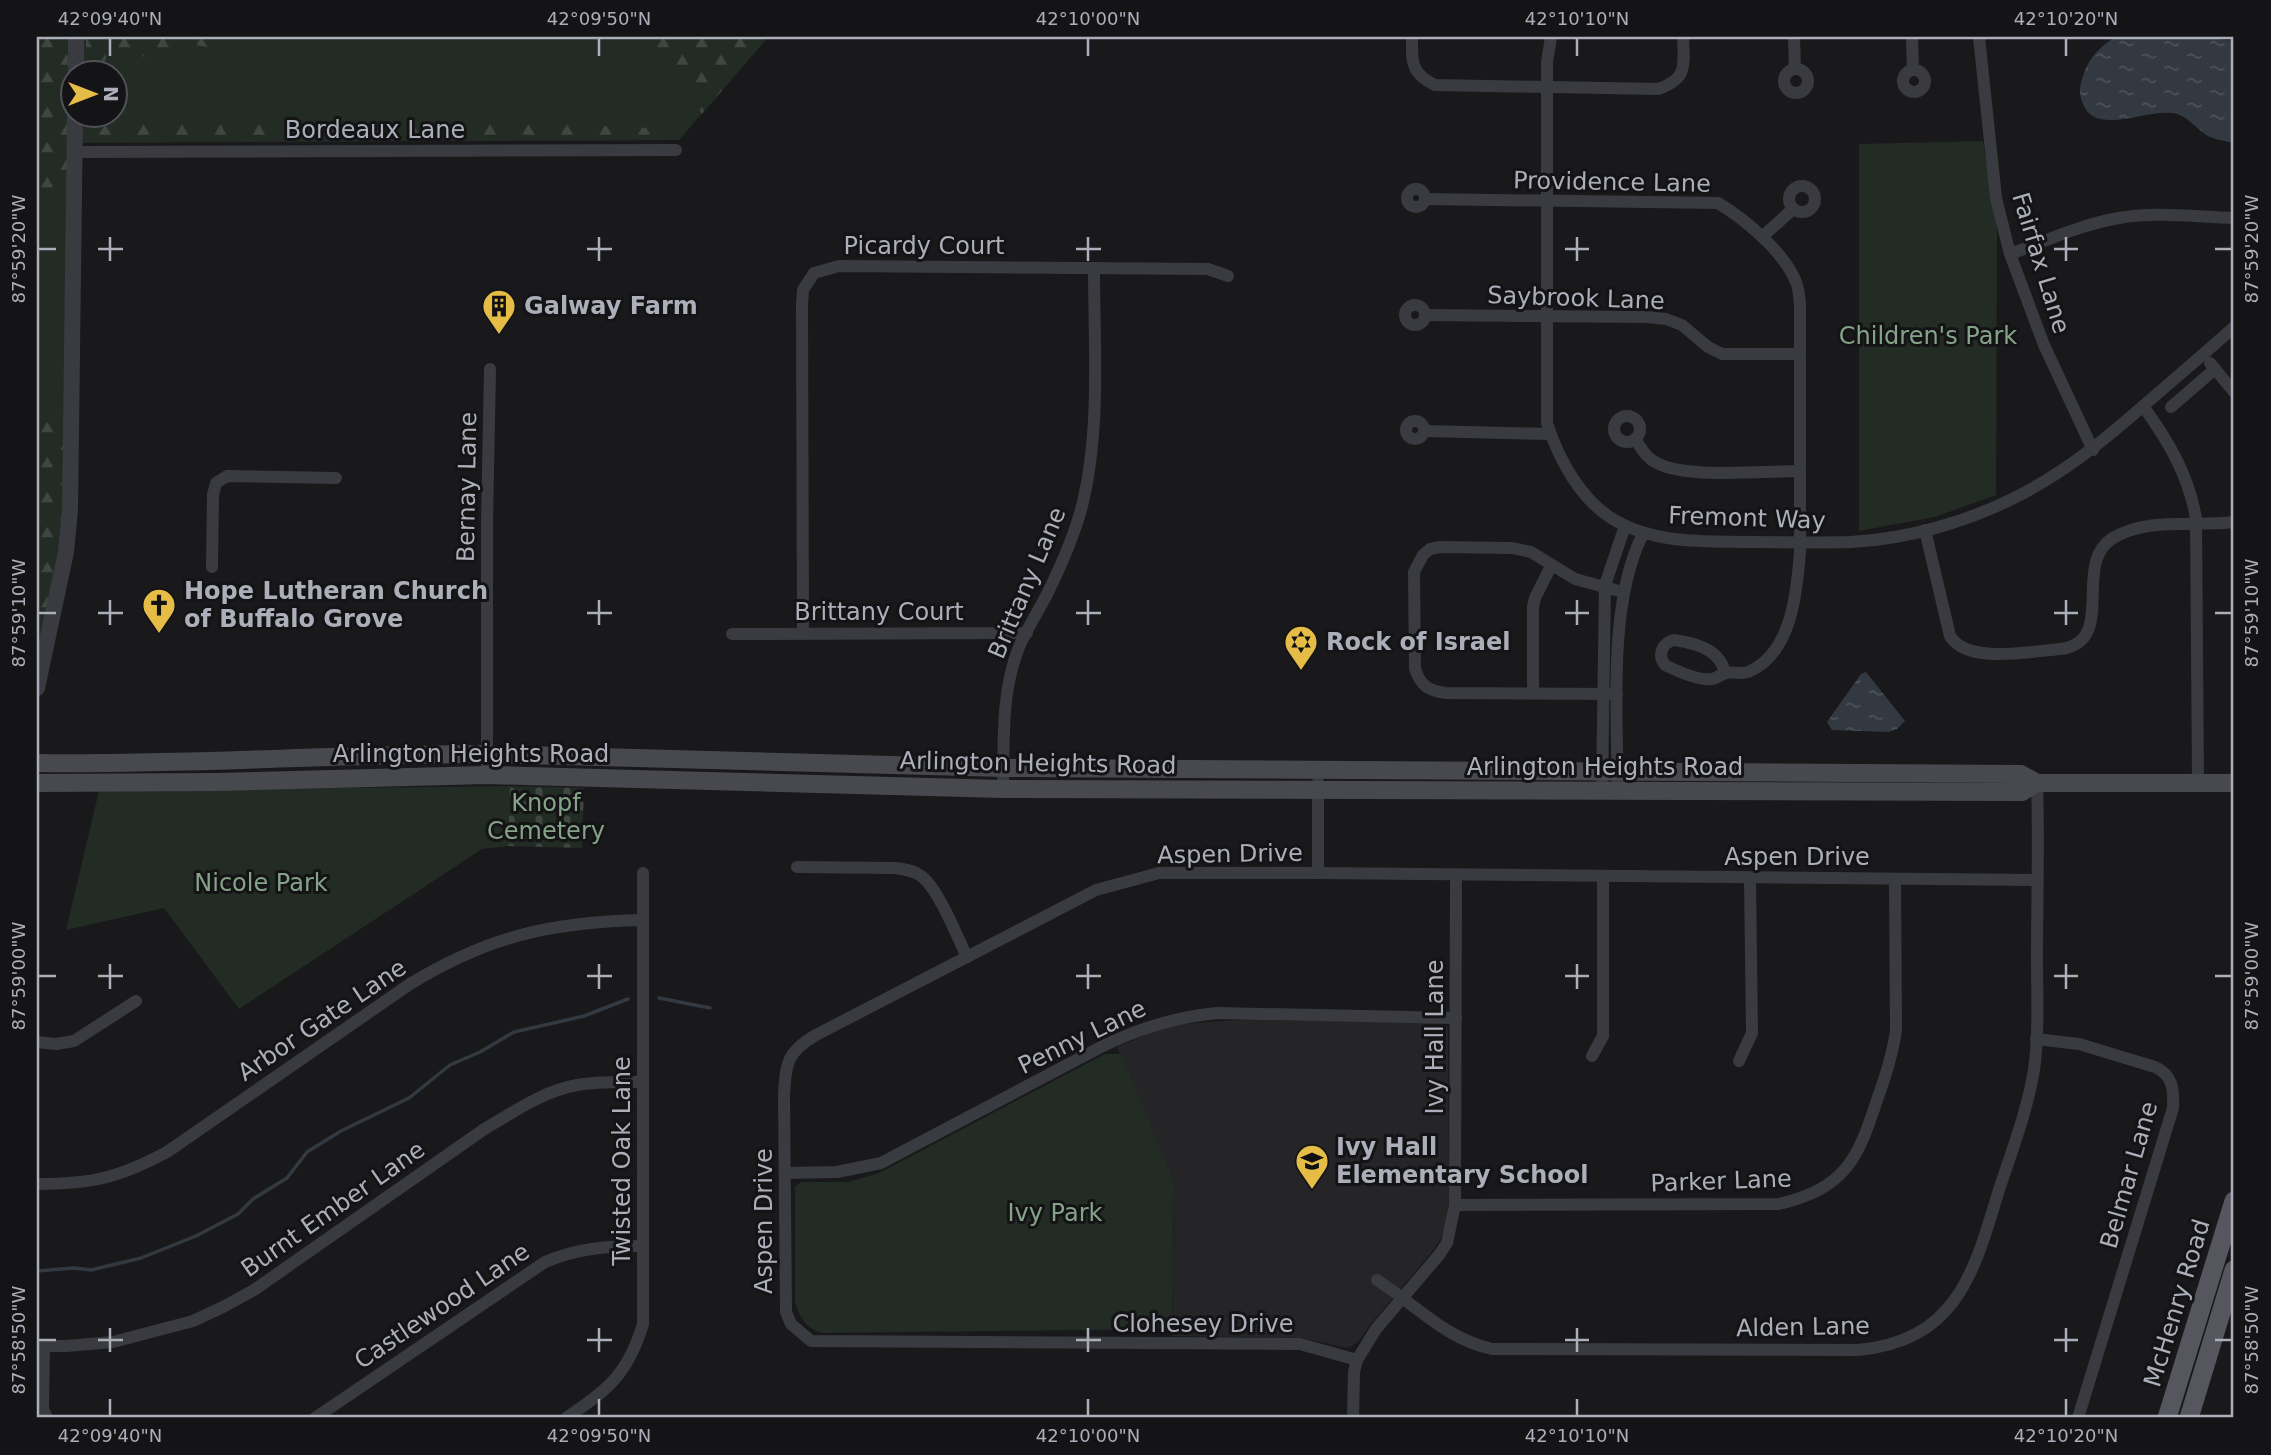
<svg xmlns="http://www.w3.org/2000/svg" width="2271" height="1455" font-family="'DejaVu Sans',sans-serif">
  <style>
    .built { fill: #252528 }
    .green { fill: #232b25; fill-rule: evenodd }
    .forest { fill: url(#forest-firs) }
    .cemetery { fill: url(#cemetery-stones) }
    .water { fill: url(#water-ripples) }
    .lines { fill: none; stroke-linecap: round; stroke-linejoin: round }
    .stream { stroke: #323940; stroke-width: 3.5 }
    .minor { stroke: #3a3b40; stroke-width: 12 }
    .tertiary { stroke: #3a3b40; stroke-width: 16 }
    .secondary { stroke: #48494f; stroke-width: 18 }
    .primary { stroke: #56575e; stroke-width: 19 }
    .ticks { fill: none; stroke: #acafb9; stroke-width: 2.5 }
    .labels { text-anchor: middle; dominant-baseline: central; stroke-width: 6; stroke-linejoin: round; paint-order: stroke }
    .street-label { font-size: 24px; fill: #acafb9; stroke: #141416 }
    .poi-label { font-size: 24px; font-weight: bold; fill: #acafb9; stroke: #141416; text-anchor: start }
    .park-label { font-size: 24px; fill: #85a389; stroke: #141416 }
    .neatline { fill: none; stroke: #acafb9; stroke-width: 2.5 }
    .ticks-label { font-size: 18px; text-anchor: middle; fill: #acafb9 }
  </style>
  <defs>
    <pattern id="forest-firs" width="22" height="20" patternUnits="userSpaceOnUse" patternTransform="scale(1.75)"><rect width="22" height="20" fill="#232b25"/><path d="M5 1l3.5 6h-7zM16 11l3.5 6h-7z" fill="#404743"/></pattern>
    <pattern id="cemetery-stones" width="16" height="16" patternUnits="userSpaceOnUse" patternTransform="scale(1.75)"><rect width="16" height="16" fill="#232b25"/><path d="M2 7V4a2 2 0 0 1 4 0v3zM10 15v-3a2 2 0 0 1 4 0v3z" fill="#404743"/></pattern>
    <pattern id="water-ripples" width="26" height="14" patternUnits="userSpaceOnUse" patternTransform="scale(1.75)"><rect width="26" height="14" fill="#323940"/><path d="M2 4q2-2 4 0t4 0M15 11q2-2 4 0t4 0" fill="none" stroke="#4d535a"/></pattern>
  </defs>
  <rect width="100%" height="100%" fill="#19191b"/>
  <!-- built -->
  <polygon class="built" points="1238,1020 1439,1022 1448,1027 1449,1201 1447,1223 1441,1238 1432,1252 1369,1326 1359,1341 1352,1346 1346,1348 1303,1338 1172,1336 1174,1181 1117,1047 1152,1032 1179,1024"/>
  <!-- green -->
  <g class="green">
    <path d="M37 37H768L679 140 69 143 66 489 37 669ZM74 74H116V116H74Z"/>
    <polygon points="1983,141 1997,229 1996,495 1935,517 1859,531 1859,144"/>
    <polygon points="510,786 508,846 482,849 239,1009 164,908 66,930 99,791"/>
    <path d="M1105 1054H1121L1174 1181 1172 1329 821 1333C805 1327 800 1318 795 1302V1187L801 1182H848L879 1173Z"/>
  </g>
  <!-- forest -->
  <g class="forest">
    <polygon points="37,37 68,37 67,170 43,202 37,200"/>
    <path d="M86 37H235L208 47 183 43C159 59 145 61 119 49L107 55 100 73 86 74Z"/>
    <path d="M628 37H768L702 114 689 95 677 82 673 64C656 61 635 53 628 37Z"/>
    <polygon points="92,119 500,124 519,122 671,129 679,140 96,142 88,137 88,123"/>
    <polygon points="47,411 58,423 57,440 66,447 59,562 37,659 38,414"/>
  </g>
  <!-- cemetery -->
  <polygon class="cemetery" points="510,786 584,788 582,848 508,846"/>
  <!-- water -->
  <g class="water">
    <path d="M2115 37H2203L2234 41V143C2226 141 2216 140 2208 136 2197 130 2190 118 2177 114 2150 106 2096 138 2083 104 2080 97 2079 90 2081 83 2087 60 2096 50 2115 37Z"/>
    <polygon points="1866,672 1905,721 1897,729 1889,732 1832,730 1827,722 1861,674"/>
  </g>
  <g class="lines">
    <!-- stream -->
    <g class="stream">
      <polyline points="659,998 710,1008"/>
      <polyline points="37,1271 74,1268 91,1270 141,1258 196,1236 238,1214 253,1199 287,1178 307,1152 341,1131 409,1098 450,1065 480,1052 514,1032 584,1016 628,999"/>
    </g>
    <!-- minor -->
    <g class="minor">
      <path d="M1412 37C1412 61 1410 73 1435 85L1658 89C1688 79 1684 65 1683 37"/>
      <path d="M1551 37 1547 62V423C1559 460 1581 501 1616 521 1657 544 1704 541 1750 542 1783 542 1817 543 1851 542 1908 539 1967 522 2018 496 2065 472 2103 441 2142 407 2173 380 2204 354 2234 327"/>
      <polyline points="1794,37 1795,69"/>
      <polyline points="1912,37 1913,70"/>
      <polyline points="1979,37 1996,198 2010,254 2044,345 2093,450"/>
      <circle cx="1796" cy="81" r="12"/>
      <circle cx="1914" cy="81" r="11"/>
      <polyline points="75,152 676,150"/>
      <circle cx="1802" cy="199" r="13"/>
      <circle cx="1416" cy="198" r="9"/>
      <path d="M1425 199 1718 203C1745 219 1784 252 1796 282 1799 289 1799 297 1800 304V552C1797 591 1792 654 1748 672 1740 675 1734 671 1726 673 1721 674 1718 678 1712 679 1698 681 1677 671 1665 665 1657 655 1662 643 1674 640 1695 643 1720 649 1725 673"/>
      <polyline points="1762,237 1793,209"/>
      <path d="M2010 254C2046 241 2082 224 2119 218 2156 211 2197 217 2234 218"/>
      <circle cx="1415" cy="315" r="10"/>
      <polyline points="1425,315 1647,317 1666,319 1682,325 1708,347 1722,354 1800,354"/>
      <polyline points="2210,363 2234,392"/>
      <path d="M2143 406C2169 442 2188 474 2196 518L2198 784"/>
      <polyline points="2171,407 2215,369"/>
      <circle cx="1627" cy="429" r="13"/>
      <circle cx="1415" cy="430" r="9"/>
      <polyline points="1425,431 1550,434"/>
      <path d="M1635 439C1642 449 1646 458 1657 463 1686 479 1765 471 1800 471"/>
      <path d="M1925 530 1950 636C1968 665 2031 651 2061 649 2118 641 2071 563 2113 538 2149 517 2194 527 2234 522"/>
      <polyline points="212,567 213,495 216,483 227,476 336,478"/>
      <polyline points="803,633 802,304 803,290 814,273 839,266 1208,269 1228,276"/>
      <polyline points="732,634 1027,633"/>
      <polyline points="1533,693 1533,607 1535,598 1551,566"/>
      <path d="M1617 694 1446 693C1429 691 1420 686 1415 668L1414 572 1423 555 1430 549 1440 547 1512 548 1531 552 1575 579 1623 592"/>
      <polyline points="487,775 487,522 490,369"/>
      <polyline points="1318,782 1318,873"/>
      <path d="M1003 789C1004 741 1001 692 1019 647 1028 626 1042 606 1051 586 1063 561 1075 533 1082 506 1101 429 1094 347 1094 268"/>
      <polyline points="1602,792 1605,585 1625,526"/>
      <path d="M1618 792C1617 715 1608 602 1643 534"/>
      <path d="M797 867 894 868C903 869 913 870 921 876 938 888 957 936 967 957"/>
      <path d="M2036 1039 2079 1044 2155 1067C2173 1075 2174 1090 2173 1108L2078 1418"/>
      <polyline points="37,1042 56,1044 74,1041 136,1001"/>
      <polyline points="1592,1056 1603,1036 1603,876"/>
      <polyline points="1739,1061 1752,1033 1750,878"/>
      <path d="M785 1173 837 1172 881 1163 1101 1047C1139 1028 1175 1017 1217 1013L1456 1018"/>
      <path d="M37 1184C92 1184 118 1178 167 1152L410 984C489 936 551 922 643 920"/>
      <path d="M1455 1205 1779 1204C1846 1188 1858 1159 1878 1097 1886 1075 1893 1053 1896 1030L1895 879"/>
      <path d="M1377 1280C1416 1305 1446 1339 1492 1349L1858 1350C1956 1341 1974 1273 1998 1193 2011 1153 2027 1112 2034 1070 2039 1034 2037 995 2037 958 2037 900 2039 841 2037 783"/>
      <path d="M37 1346H66L113 1342 193 1321 223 1307 254 1290 483 1130C512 1113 543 1091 577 1085 598 1081 621 1082 643 1082"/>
      <polyline points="44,1346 43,1409 47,1418"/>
      <path d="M1357 1360 1300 1344 811 1341 791 1324 786 1312 784 1095C786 1062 787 1052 816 1035L1096 890 1159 873H1318L2037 880"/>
      <path d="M315 1418 545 1262C578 1248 608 1246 643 1246"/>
      <path d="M566 1418C608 1390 628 1374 643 1324V873"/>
      <polyline points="1353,1418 1354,1372 1357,1360 1376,1329 1439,1255 1447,1243 1455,1205 1456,876"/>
    </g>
    <!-- tertiary -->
    <g class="tertiary">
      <polyline points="76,74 76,37"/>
      <polyline points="37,688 66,552 70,510 75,116"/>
    </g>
    <!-- secondary -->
    <g class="secondary">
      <path d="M37 763C187 765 336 754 486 754L1004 768 2021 774 2037 783H2234"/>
      <polyline points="37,783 216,782 487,775 1003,789 2022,792 2037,783"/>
    </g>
    <!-- primary -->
    <g class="primary">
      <polyline points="2167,1418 2234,1201"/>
      <polyline points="2189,1418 2234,1270"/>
    </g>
  </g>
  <!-- ticks -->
  <path class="ticks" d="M110 38V56M599 38V56M1088 38V56M1577 38V56M2066 38V56M110 237V261M599 237V261M1088 237V261M1577 237V261M2066 237V261M38 249H56M98 249H123M587 249H612M1076 249H1101M1565 249H1589M2054 249H2078M2215 249H2232M110 600V625M599 600V625M1088 600V625M1577 600V625M2066 600V625M38 613H56M98 613H123M587 613H612M1076 613H1101M1565 613H1589M2054 613H2078M2215 613H2232M110 964V989M599 964V989M1088 964V989M1577 964V989M2066 964V989M38 976H56M98 976H123M587 976H612M1076 976H1101M1565 976H1589M2054 976H2078M2215 976H2232M110 1328V1352M599 1328V1352M1088 1328V1352M1577 1328V1352M2066 1328V1352M38 1340H56M98 1340H123M587 1340H612M1076 1340H1101M1565 1340H1589M2054 1340H2078M2215 1340H2232M110 1399V1416M599 1399V1416M1088 1399V1416M1577 1399V1416M2066 1399V1416"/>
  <!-- icons -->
  <defs>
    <symbol id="building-pin" viewBox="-11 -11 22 30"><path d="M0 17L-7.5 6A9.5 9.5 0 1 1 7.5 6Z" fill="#e5bc46" stroke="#141416"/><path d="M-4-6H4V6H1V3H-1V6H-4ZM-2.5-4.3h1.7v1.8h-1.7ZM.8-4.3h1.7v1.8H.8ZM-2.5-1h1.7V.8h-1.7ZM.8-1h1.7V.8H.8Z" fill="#111"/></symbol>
    <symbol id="church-pin" viewBox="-11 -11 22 30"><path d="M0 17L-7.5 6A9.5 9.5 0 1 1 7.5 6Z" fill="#e5bc46" stroke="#141416"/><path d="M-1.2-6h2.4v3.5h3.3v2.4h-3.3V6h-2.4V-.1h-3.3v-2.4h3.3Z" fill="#111"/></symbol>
    <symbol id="synagogue-pin" viewBox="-11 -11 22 30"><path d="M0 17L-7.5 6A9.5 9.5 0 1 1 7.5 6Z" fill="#e5bc46" stroke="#141416"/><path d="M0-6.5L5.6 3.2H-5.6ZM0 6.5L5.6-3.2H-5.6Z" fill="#111"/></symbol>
    <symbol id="school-pin" viewBox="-11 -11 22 30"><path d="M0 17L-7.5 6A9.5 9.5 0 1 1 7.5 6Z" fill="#e5bc46" stroke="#141416"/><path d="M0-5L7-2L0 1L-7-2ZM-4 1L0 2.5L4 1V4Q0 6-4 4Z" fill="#111"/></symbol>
  </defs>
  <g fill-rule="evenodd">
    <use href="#building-pin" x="480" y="287" width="38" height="52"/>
    <use href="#church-pin" x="140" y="586" width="38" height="52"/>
    <use href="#synagogue-pin" x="1282" y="623" width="38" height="52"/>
    <use href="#school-pin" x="1293" y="1142" width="38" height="52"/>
  </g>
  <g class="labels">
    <!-- street labels -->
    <g class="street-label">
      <text x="375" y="130">Bordeaux Lane</text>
      <text transform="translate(1612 182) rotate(1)">Providence Lane</text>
      <text x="924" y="246">Picardy Court</text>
      <text transform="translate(2041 263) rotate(73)">Fairfax Lane</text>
      <text transform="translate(1576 298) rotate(2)">Saybrook Lane</text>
      <text transform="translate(467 487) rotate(-89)">Bernay Lane</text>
      <text transform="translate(1747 518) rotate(2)">Fremont Way</text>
      <text transform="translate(1027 583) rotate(-67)">Brittany Lane</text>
      <text x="879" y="612">Brittany Court</text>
      <text x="471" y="754">Arlington Heights Road</text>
      <text transform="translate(1038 763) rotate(1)">Arlington Heights Road</text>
      <text x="1605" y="767">Arlington Heights Road</text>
      <text transform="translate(1230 854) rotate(-1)">Aspen Drive</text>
      <text x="1797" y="857">Aspen Drive</text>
      <text transform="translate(322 1020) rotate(-34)">Arbor Gate Lane</text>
      <text transform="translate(1082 1037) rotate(-26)">Penny Lane</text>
      <text transform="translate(1435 1037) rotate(-90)">Ivy Hall Lane</text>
      <text transform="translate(622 1161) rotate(-90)">Twisted Oak Lane</text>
      <text transform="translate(2129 1175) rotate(-74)">Belmar Lane</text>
      <text transform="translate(1721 1181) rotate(-2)">Parker Lane</text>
      <text transform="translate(333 1209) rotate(-35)">Burnt Ember Lane</text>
      <text transform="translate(764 1221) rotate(-90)">Aspen Drive</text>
      <text transform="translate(2177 1303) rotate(-73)">McHenry Road</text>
      <text transform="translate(442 1306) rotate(-34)">Castlewood Lane</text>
      <text x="1203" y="1324">Clohesey Drive</text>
      <text transform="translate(1803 1327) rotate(-1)">Alden Lane</text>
    </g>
    <!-- poi labels -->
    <g class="poi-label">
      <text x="524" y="306">Galway Farm</text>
      <text x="184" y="591">Hope Lutheran Church<tspan x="184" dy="28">of Buffalo Grove</tspan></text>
      <text x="1326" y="642">Rock of Israel</text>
      <text x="1336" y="1147">Ivy Hall<tspan x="1336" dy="28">Elementary School</tspan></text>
    </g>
    <!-- park labels -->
    <g class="park-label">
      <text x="1928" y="336">Children's Park</text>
      <text x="546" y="803">Knopf<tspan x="546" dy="28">Cemetery</tspan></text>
      <text x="261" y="883">Nicole Park</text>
      <text x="1055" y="1213">Ivy Park</text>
    </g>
  </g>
  <!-- border -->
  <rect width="2271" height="1455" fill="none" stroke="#141416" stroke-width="77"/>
  <!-- north arrow -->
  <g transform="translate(94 94) rotate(90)"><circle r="33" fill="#141416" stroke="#515257" stroke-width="2"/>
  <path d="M0-5L12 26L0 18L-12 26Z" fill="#e5bc46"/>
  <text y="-10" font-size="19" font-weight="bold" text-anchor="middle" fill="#acafb9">N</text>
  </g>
  <rect x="38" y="38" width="2194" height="1378" class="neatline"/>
  <g class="ticks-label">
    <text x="110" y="25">42°09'40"N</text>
    <text x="599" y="25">42°09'50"N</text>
    <text x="1088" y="25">42°10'00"N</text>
    <text x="1577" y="25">42°10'10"N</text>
    <text x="2066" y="25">42°10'20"N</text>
    <text transform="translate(2252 249) rotate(-90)" y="6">87°59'20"W</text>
    <text transform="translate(19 249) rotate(-90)" y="6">87°59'20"W</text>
    <text transform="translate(2252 613) rotate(-90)" y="6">87°59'10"W</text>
    <text transform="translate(19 613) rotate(-90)" y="6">87°59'10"W</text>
    <text transform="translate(19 976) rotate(-90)" y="6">87°59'00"W</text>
    <text transform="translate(2252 976) rotate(-90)" y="6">87°59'00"W</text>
    <text transform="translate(19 1340) rotate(-90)" y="6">87°58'50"W</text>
    <text transform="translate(2252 1340) rotate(-90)" y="6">87°58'50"W</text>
    <text x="110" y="1442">42°09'40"N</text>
    <text x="599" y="1442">42°09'50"N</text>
    <text x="1088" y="1442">42°10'00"N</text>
    <text x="1577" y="1442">42°10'10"N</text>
    <text x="2066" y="1442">42°10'20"N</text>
  </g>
</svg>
